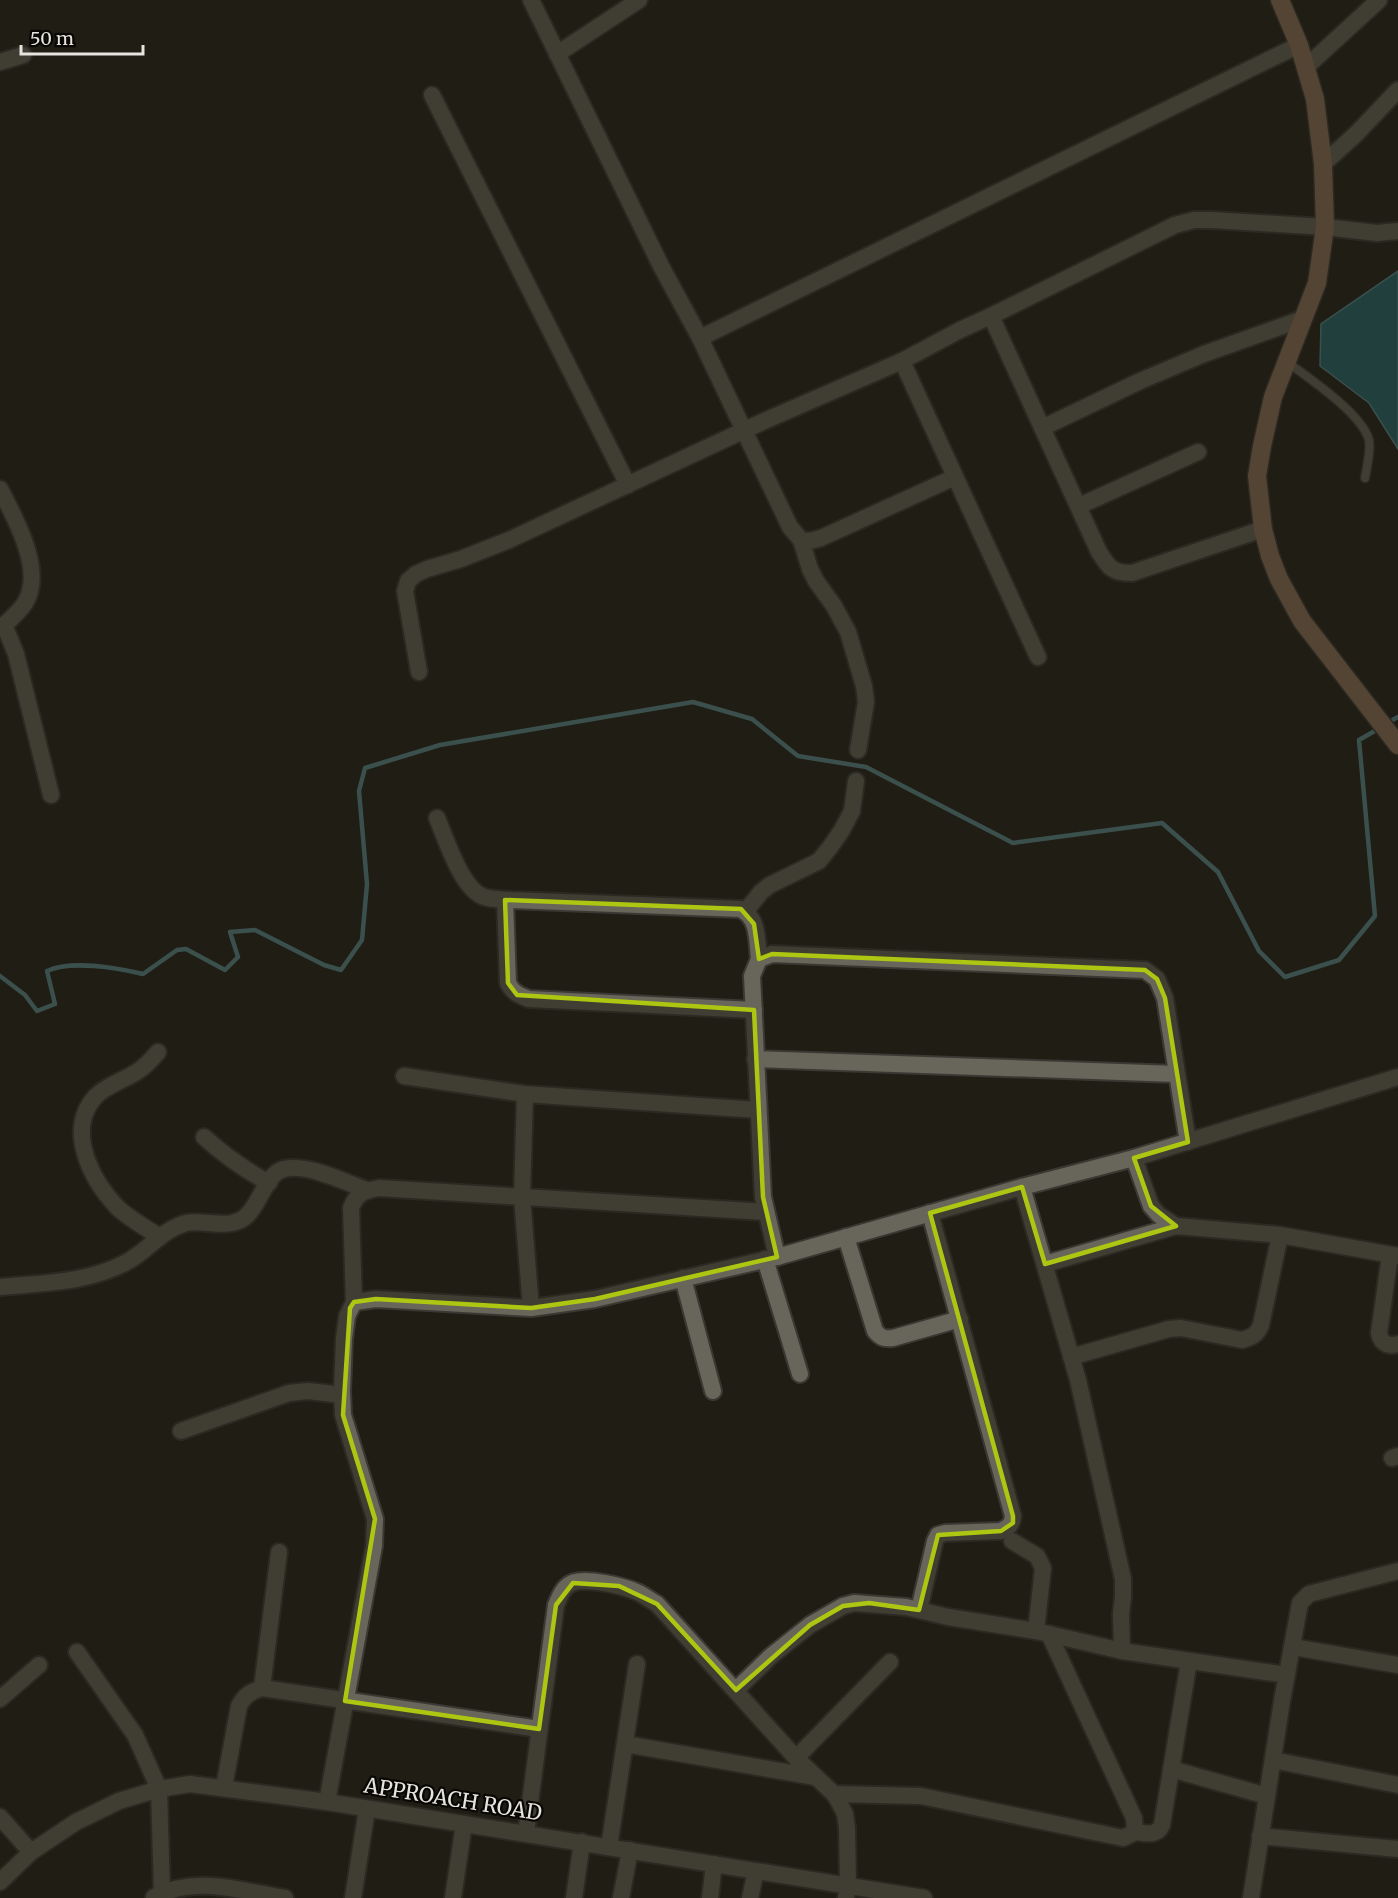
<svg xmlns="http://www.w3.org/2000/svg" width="1398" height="1898" font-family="Merriweather,serif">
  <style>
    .water { fill: #226870; stroke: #5d8d91; stroke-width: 1.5 }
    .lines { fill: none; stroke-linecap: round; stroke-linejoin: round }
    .stream { stroke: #5d8d91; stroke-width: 4.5 }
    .lane-casing { stroke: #3a3832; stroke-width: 11 }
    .street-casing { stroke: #3a3832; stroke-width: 20 }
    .secondary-casing { stroke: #3a3832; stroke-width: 21 }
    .lane { stroke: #68655a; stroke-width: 8 }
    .street { stroke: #68655a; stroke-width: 16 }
    .secondary { stroke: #957359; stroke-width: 18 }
    .marked { fill: none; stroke: #acc611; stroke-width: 4.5; stroke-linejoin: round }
    .labels { text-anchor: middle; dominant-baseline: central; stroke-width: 4.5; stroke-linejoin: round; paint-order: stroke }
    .street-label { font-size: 21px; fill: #e6e4de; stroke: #080704 }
  </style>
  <rect width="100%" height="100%" fill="#1f1d14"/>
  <!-- water -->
  <polygon class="water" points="1398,271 1398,449 1369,403 1320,366 1321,324"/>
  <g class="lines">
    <!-- stream -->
    <g class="stream">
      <polyline points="1387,723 1398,717"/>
      <path d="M0 976 25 995 37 1011 55 1004 47 971C71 960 117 968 143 974L177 950 186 949 225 970 238 957 230 932 255 930 324 965 341 970 362 940 367 884 359 791 365 768 440 745 693 702 752 719 798 756 866 767 1013 843 1162 823 1218 872 1259 951 1285 977 1339 960 1375 916 1359 740 1380 728"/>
    </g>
    <defs>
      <path id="lane" d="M1287 362C1309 378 1362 414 1369 440 1371 451 1367 466 1365 478"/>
      <g id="street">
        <polyline points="531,0 661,266 700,338 790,527 801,540 810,541 821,538 955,477"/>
        <polyline points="557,54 639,0"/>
        <polyline points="0,62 23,55"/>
        <polyline points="1306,67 1379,0"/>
        <polyline points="432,95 628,485"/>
        <polyline points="1323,164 1356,134 1398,90"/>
        <path d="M991 316 1099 552C1109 568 1112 573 1132 573L1263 529"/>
        <polyline points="700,338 1299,45"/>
        <polyline points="902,361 1038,657"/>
        <polyline points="1042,428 1140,381 1204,354 1302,319"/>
        <path d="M0 489C15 518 45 571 25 603 19 612 10 620 2 627"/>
        <polyline points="1079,506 1198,452"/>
        <polyline points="801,540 810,569 816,581 834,606 848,632 864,686 866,702 858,750"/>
        <polyline points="0,626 7,632 16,654 51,795"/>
        <polyline points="419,672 405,591 408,581 416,574 427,569 461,559 509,540 762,422 902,361 960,330 991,316 1175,225 1194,220 1212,220 1325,227 1377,233 1398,231"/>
        <path d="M437 818C446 839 461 887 482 896 490 900 502 899 511 900L741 909C759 918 757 942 759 959"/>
        <path d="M505 900 508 983C513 993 519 995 529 999L754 1010"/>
        <polyline points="745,912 761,892 770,885 819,861 831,846 842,830 852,811 856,781"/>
        <path d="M158 1052C152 1059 146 1066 138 1071 125 1080 106 1085 95 1097 65 1131 92 1181 118 1208 130 1219 146 1228 160 1237"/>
        <polyline points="755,1059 1176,1074"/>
        <polyline points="404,1076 525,1094 758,1110"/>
        <polyline points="525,1094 522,1197 531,1308"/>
        <path d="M204 1137C224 1155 245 1170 269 1183"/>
        <polyline points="1134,1158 1151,1206 1159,1215 1176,1226 1280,1235 1398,1256"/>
        <polyline points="1022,1187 1078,1380 1123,1579 1123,1597 1121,1614 1122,1651"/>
        <path d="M846 1237 875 1331C881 1338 884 1339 893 1338L960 1319"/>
        <path d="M1390 1255 1379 1333C1381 1344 1389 1347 1398 1344"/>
        <polyline points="777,1257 763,1197 752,976 759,959 772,954 1145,970 1157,979 1165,998 1188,1142"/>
        <polyline points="765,1259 800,1374"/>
        <polyline points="1045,1264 1176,1226"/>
        <polyline points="683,1278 713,1391"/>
        <path d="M0 1287C43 1283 86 1283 125 1263 147 1252 161 1230 186 1223 204 1219 227 1230 244 1218 260 1206 265 1174 284 1169 307 1163 344 1182 367 1190"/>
        <polyline points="354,1302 376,1299 531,1308 595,1299 777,1257 1022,1187 1134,1158 1398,1077"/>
        <path d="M1071 1357 1169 1329 1181 1328 1242 1340C1252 1337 1257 1335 1261 1325L1280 1235"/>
        <polyline points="181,1431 289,1393 308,1391 342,1395"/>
        <polyline points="1392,1458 1398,1456"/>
        <polyline points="1012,1541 1037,1556 1043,1568 1036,1631"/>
        <path d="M919 1610 935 1541 938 1535 945 1533 1001 1531C1009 1527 1012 1525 1013 1516L930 1213"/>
        <polyline points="1293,1647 1398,1665"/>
        <polyline points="77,1652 135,1735 159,1789 162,1894"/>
        <polyline points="262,1688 279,1552"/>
        <polyline points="736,1690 771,1656 810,1625 843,1606 854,1603 906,1607 948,1617 1036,1631 1122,1651 1287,1675"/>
        <polyline points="0,1699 39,1665"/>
        <polyline points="625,1744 815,1777"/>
        <polyline points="796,1758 890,1662"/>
        <polyline points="1273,1760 1398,1785"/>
        <polyline points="1171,1769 1267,1796"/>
        <path d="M224 1787 239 1706C245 1695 250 1692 262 1688L539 1729"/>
        <polyline points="834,1794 921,1796 1123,1838 1135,1832 1134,1818 1049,1634"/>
        <path d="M327 1802 374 1546 375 1519 343 1415 342 1391 344 1339 347 1316 354 1302 351 1208C357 1193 363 1191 379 1188L766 1212"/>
        <polyline points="0,1817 31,1852"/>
        <path d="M1135 1832C1145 1833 1157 1837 1162 1825L1189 1661"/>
        <path d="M526 1833 556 1605C560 1596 563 1587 572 1583 586 1577 623 1586 637 1592 644 1595 650 1600 657 1604L796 1758 834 1794 839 1802 845 1814 847 1828 848 1886 846 1898"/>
        <polyline points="1260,1836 1398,1849"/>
        <polyline points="609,1847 637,1664"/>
        <polyline points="0,1882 31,1852 76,1822 119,1801 159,1789 190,1784 327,1802 924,1898"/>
        <path d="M154 1897C197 1875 240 1891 285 1898"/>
        <polyline points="353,1898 367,1809"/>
        <polyline points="453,1898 464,1824"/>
        <polyline points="574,1898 582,1842"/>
        <polyline points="621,1898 630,1850"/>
        <polyline points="710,1898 714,1864"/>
        <polyline points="750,1898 756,1871"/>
        <polyline points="1251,1898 1282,1701 1300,1603 1309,1594 1398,1571"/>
      </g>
      <polyline id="secondary" points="1280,0 1299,45 1315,99 1323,164 1325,227 1317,283 1273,397 1262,446 1257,476 1263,529 1270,556 1279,579 1302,621 1398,745"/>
    </defs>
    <!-- lane casing -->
    <use href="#lane" class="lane-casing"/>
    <!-- street casing -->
    <use href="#street" class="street-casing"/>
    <!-- secondary casing -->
    <use href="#secondary" class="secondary-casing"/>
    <!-- lane -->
    <use href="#lane" class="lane"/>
    <!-- street -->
    <use href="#street" class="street"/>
    <!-- secondary -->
    <use href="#secondary" class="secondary"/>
  </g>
  <!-- marked area -->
  <path d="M0 0H1398V1898H0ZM505 900 741 909 754 924 759 959 772 954 1145 970 1157 979 1165 998 1188 1142 1134 1158 1151 1206 1176 1226 1045 1264 1022 1187 930 1213 1013 1516V1523L1001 1531 938 1535 919 1610 869 1603 843 1606 810 1625 736 1690 657 1604 619 1586 573 1583 556 1605 539 1729 345 1701 375 1519 343 1415 350 1308 354 1302 376 1299 531 1308 595 1299 777 1257 763 1197 754 1010 517 995 508 983Z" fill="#1f1d14" fill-opacity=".55" fill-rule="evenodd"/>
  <path class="marked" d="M505 900 741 909 754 924 759 959 772 954 1145 970 1157 979 1165 998 1188 1142 1134 1158 1151 1206 1176 1226 1045 1264 1022 1187 930 1213 1013 1516V1523L1001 1531 938 1535 919 1610 869 1603 843 1606 810 1625 736 1690 657 1604 619 1586 573 1583 556 1605 539 1729 345 1701 375 1519 343 1415 350 1308 354 1302 376 1299 531 1308 595 1299 777 1257 763 1197 754 1010 517 995 508 983Z"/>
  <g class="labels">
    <!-- street labels -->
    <g class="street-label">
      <text transform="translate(453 1799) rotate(9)">APPROACH ROAD</text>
    </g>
  </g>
  <!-- scale -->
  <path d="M21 45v9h122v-9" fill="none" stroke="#e6e4de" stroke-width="3"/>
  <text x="30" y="45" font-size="18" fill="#e6e4de" stroke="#080704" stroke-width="4.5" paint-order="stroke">50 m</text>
</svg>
